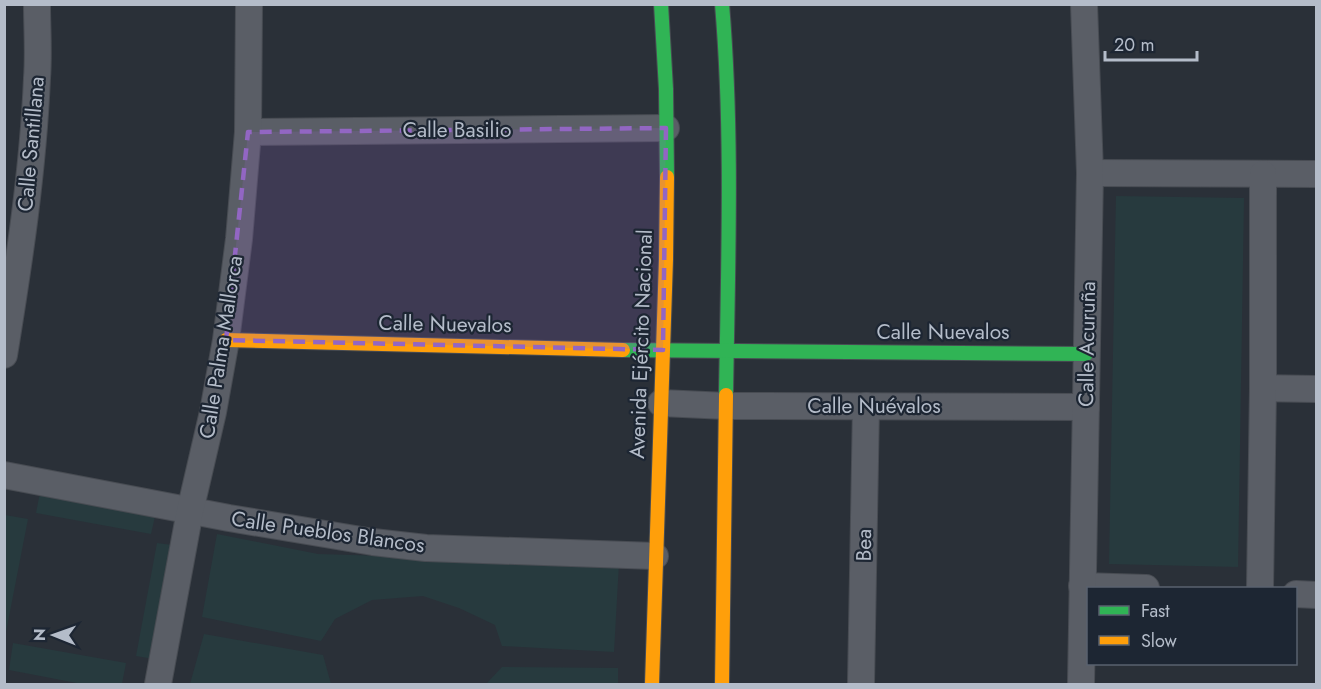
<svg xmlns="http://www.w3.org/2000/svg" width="1321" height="689" font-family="Jost,sans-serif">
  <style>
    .green { fill: #273a3e }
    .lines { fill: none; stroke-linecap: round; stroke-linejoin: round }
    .street-casing { stroke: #484c53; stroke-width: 28 }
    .fast-casing { stroke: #484c53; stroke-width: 16 }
    .slow-casing { stroke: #484c53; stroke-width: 16 }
    .street { stroke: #5a5e66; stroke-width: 26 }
    .fast { stroke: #30b455; stroke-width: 14 }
    .slow { stroke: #ff9f0a; stroke-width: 14 }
    .marked { fill: #9266c3; fill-opacity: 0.2; stroke: #9266c3; stroke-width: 4.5; stroke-dasharray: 12 8; stroke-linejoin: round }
    .labels { text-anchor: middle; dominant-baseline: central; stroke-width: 4.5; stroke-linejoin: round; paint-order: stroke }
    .street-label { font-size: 21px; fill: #b4bcc9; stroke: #1d2633 }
  </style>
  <rect width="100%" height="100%" fill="#2a3038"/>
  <!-- green -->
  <g class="green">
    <polygon points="1116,196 1244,198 1238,567 1109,564"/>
    <polygon points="43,477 159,499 151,534 36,513"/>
    <polygon points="5,515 28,519 6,632 4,632"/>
    <polygon points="217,534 318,554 619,563 614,652 502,646 495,625 459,608 423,596 372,600 335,619 321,641 202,617"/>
    <polygon points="157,543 195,548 172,662 136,656"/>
    <polygon points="204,634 323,655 331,684 190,684"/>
    <polygon points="13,643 126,663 122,684 82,684 9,670"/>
    <polygon points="502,667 618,668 618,684 486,684"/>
  </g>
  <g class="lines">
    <defs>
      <g id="street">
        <polyline points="248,132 666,128"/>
        <polyline points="1090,173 1316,174"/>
        <path d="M4 355C19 263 33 171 37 78 39 53 37 29 37 4"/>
        <polyline points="1263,388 1316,389"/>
        <polyline points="661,403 727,406 1086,407"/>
        <polyline points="4,475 229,518 373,542 426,548 655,556"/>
        <polyline points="1082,586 1146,588"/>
        <polyline points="1260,588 1263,388 1263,174"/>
        <polyline points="1296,594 1316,595"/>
        <polyline points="158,684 190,511 213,412 226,340 239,239 248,132 249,4"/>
        <polyline points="861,684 866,406"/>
        <polyline points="1081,684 1090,173 1084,4"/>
      </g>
      <g id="fast">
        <polyline points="661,4 666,89 667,177"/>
        <path d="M722 4C733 134 728 264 726 395"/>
        <polyline points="623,350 1086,354"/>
      </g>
      <g id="slow">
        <polyline points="226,340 623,350"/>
        <polyline points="652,684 666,259 667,177"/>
        <polyline points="722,684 726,395"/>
      </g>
    </defs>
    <!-- street casing -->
    <use href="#street" class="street-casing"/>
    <!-- fast casing -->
    <use href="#fast" class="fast-casing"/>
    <!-- slow casing -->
    <use href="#slow" class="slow-casing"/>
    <!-- street -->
    <use href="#street" class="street"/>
    <!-- fast -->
    <use href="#fast" class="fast"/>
    <!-- slow -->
    <use href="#slow" class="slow"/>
  </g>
  <!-- marked area -->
  <path class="marked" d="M666 128 663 350 226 340 248 132Z"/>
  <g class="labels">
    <!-- street labels -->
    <g class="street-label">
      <text x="457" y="130">Calle Basilio</text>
      <text transform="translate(31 144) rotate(-85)">Calle Santillana</text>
      <text transform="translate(445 324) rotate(1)">Calle Nuevalos</text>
      <text x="943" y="332">Calle Nuevalos</text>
      <text transform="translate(641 344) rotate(-88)">Avenida Ejército Nacional</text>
      <text transform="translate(1087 344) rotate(-89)">Calle Acuruña</text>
      <text transform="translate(221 347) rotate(-81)">Calle Palma Mallorca</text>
      <text x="874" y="406">Calle Nuévalos</text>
      <text transform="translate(328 532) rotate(8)">Calle Pueblos Blancos</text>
      <text transform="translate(864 545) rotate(-89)">Bea</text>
    </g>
  </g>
  <!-- border -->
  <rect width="1321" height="689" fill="none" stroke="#b4bcc9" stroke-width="12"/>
  <!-- legend -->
  <rect x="1087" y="587" width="210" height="78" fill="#1d2633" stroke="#59626f" stroke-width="1.5"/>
  <rect x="1099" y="606" width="30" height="9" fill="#30b455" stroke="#59626f" stroke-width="1.5"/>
  <text x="1141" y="617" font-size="18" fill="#b4bcc9">Fast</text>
  <rect x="1099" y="636" width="30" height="9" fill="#ff9f0a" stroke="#59626f" stroke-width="1.5"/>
  <text x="1141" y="647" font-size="18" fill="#b4bcc9">Slow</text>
  <!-- north arrow -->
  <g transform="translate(54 635) rotate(271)" stroke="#1d2633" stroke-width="4.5" paint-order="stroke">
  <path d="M0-4.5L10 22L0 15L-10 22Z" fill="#b4bcc9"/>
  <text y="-9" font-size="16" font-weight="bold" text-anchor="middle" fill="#b4bcc9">N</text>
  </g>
  <!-- scale -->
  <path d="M1105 51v9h92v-9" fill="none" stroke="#b4bcc9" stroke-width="3"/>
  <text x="1114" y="51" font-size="18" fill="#b4bcc9" stroke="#1d2633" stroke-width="4.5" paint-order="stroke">20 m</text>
</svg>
